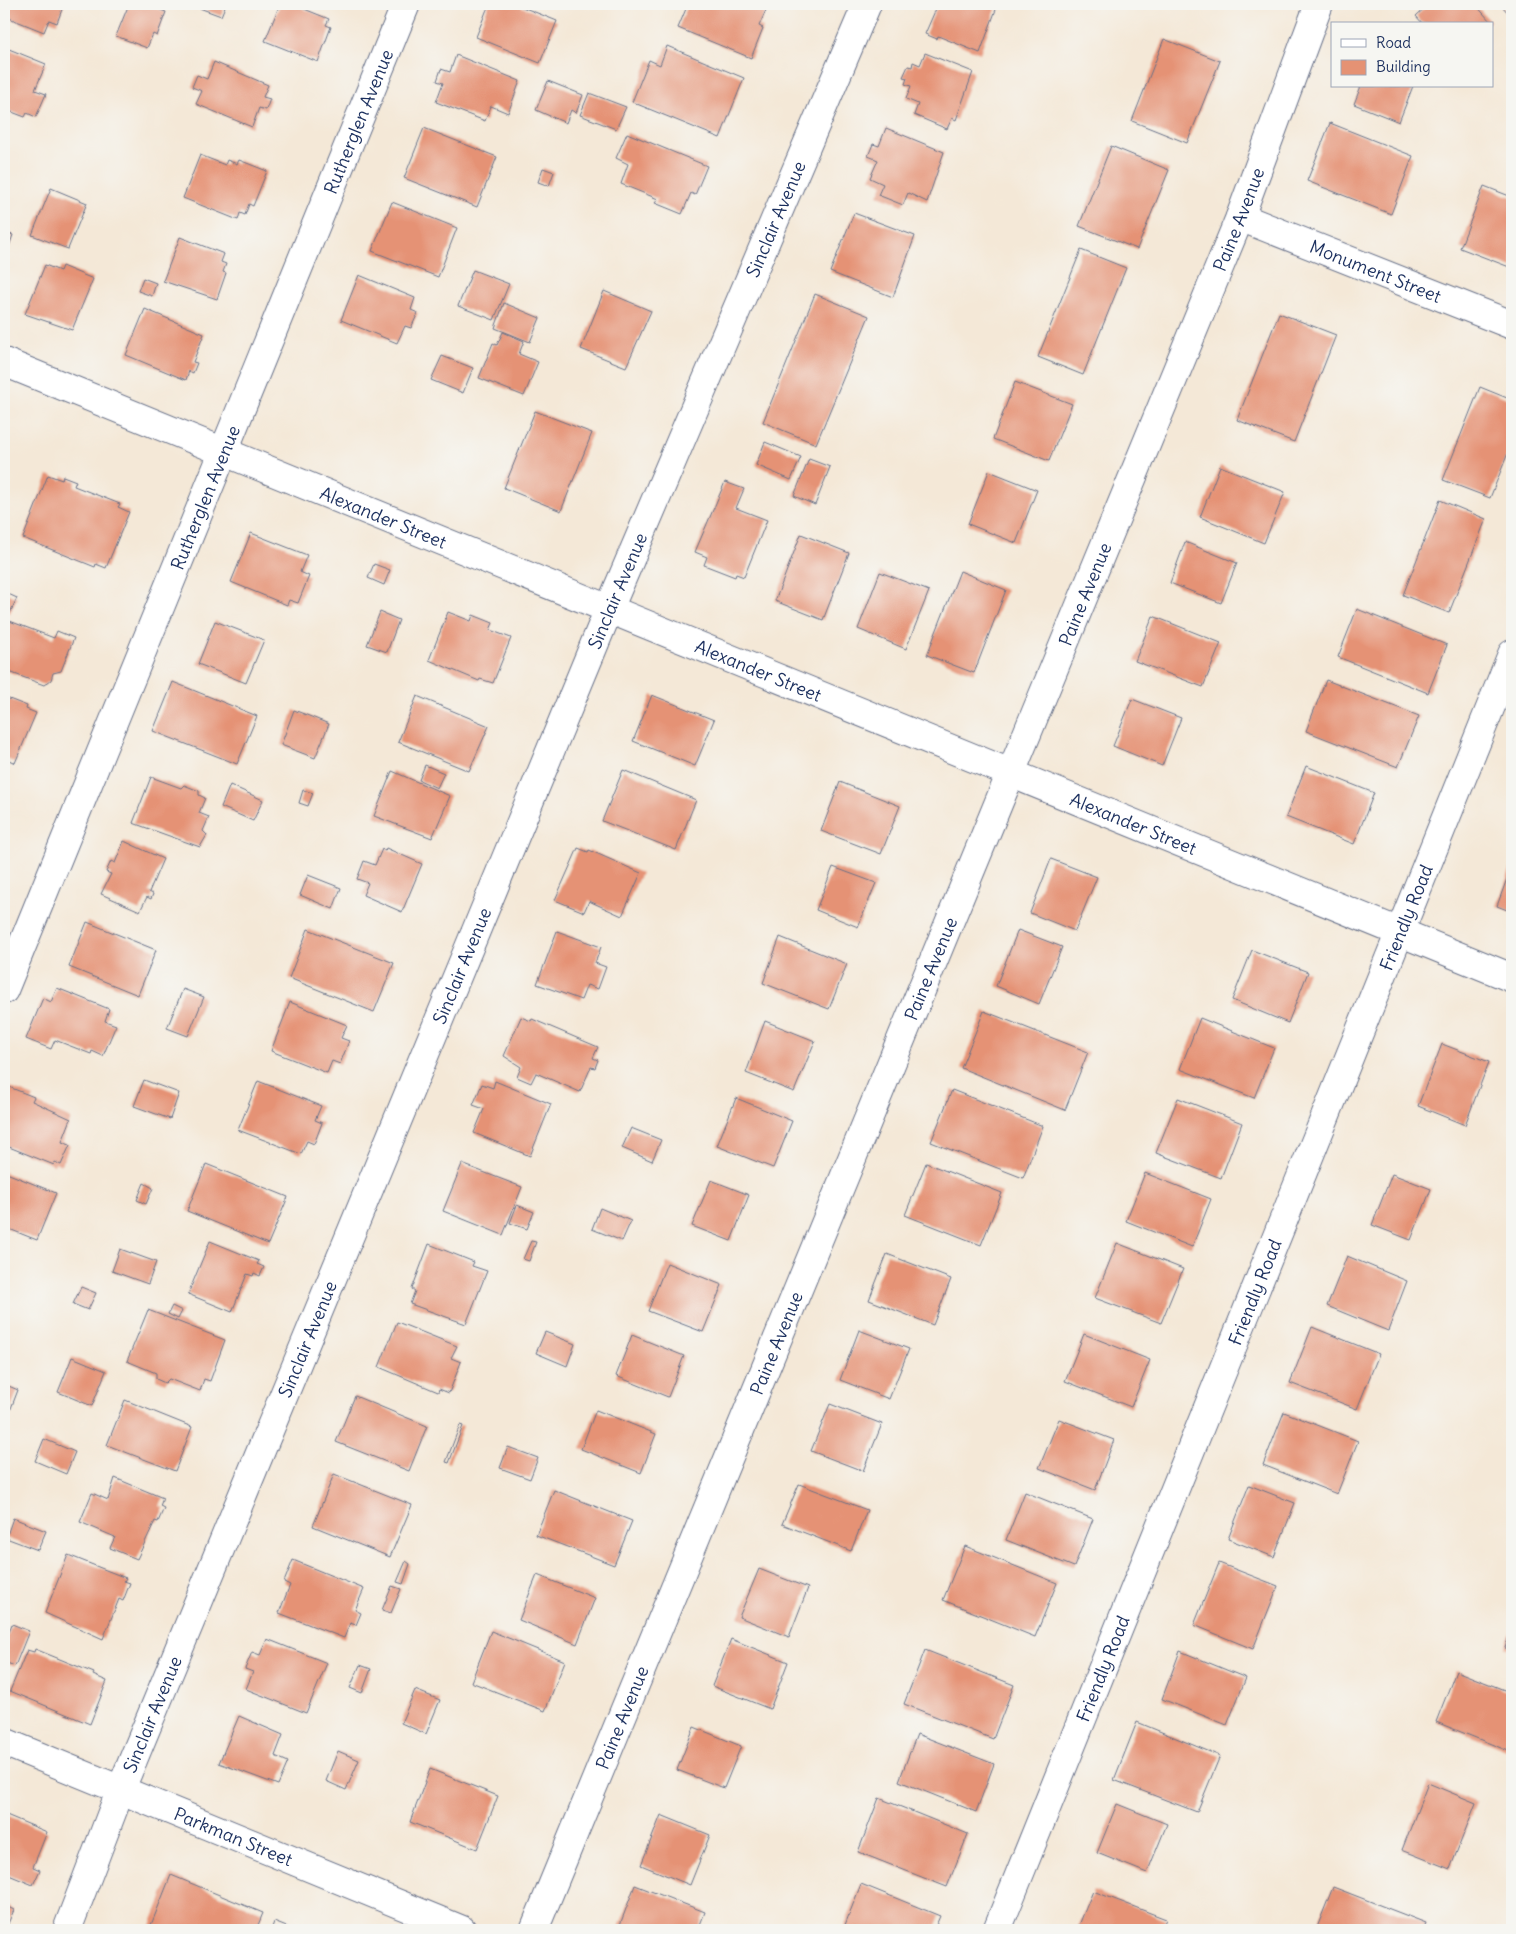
<svg xmlns="http://www.w3.org/2000/svg" width="1516" height="1934" font-family="Delius,sans-serif">
  <style>
    .building { fill: #e59274 }
    .lines { fill: none; stroke-linecap: round; stroke-linejoin: round }
    .minor-casing { stroke: #677088; stroke-width: 30 }
    .minor { stroke: #fff; stroke-width: 28 }
    .labels { text-anchor: middle; dominant-baseline: central; stroke-width: 4; stroke-linejoin: round; paint-order: stroke }
    .street-label { font-size: 18px; fill: #1b2f5e; stroke: #f6f6f2 }
  </style>
  <rect width="100%" height="100%" fill="#f6f6f2"/>
  <filter id="ink" filterUnits="userSpaceOnUse"><feTurbulence type="fractalNoise" baseFrequency=".02" numOctaves="2"/><feDisplacementMap in="SourceGraphic" scale="10" xChannelSelector="R" yChannelSelector="G"/><feConvolveMatrix kernelMatrix="1 2 1 2 8 2 1 2 1" color-interpolation-filters="sRGB"/></filter>
  <filter id="wash" filterUnits="userSpaceOnUse"><feTurbulence type="fractalNoise" baseFrequency=".0096" numOctaves="4" result="noise"/><feDisplacementMap in="SourceGraphic" scale="20" xChannelSelector="R" yChannelSelector="G"/><feGaussianBlur stdDeviation="1.12" result="paint"/><feColorMatrix in="noise" values="0 0 0 0 0 0 0 0 0 0 0 0 0 0 0 0 0 1.4 0 .05"/><feComposite in="paint" operator="in"/></filter>
  <g filter="url(#wash)">
    <rect width="100%" height="100%" fill="#f4e8d7"/>
    <g id="blocks">
      <!-- building -->
      <g class="building">
        <polygon points="4,4 64,4 57,23 49,20 44,32 4,16"/>
        <polygon points="129,4 145,4 166,12 157,36 153,34 147,48 116,36"/>
        <polygon points="194,4 226,4 221,16 194,6"/>
        <polygon points="280,4 292,4 329,19 326,25 331,27 318,62 265,41"/>
        <polygon points="489,4 515,4 557,21 540,63 476,37"/>
        <polygon points="688,4 756,4 767,8 759,26 763,28 751,58 678,28"/>
        <polygon points="938,4 998,4 980,53 938,36 937,39 925,34"/>
        <polygon points="1429,4 1475,4 1490,21 1487,24 1423,24 1416,16"/>
        <polygon points="1500,4 1512,4 1512,17"/>
        <polygon points="1164,39 1220,61 1187,143 1132,121"/>
        <polygon points="667,46 744,78 720,138 632,102 649,60 660,65"/>
        <polygon points="4,47 46,64 35,90 46,94 36,117 27,113 25,117 4,109"/>
        <polygon points="925,53 973,72 956,120 952,118 947,129 914,115 918,104 906,99 911,86 905,84 907,78 903,77 908,66 912,67 913,62 920,65"/>
        <polygon points="456,55 520,81 508,113 491,106 485,121 436,102 443,83 437,81 441,69 450,72"/>
        <polygon points="214,62 268,85 263,97 270,99 266,110 259,108 252,127 196,104 202,91 192,87 197,75 207,79"/>
        <polygon points="548,81 583,95 576,113 571,110 566,123 536,110"/>
        <polygon points="1361,86 1413,86 1399,122 1354,104"/>
        <polygon points="589,93 626,107 616,129 580,115"/>
        <polygon points="1330,123 1413,156 1391,214 1307,181"/>
        <polygon points="424,128 497,157 477,207 404,178"/>
        <polygon points="886,128 944,152 927,202 908,193 903,205 878,195 883,184 870,178 878,160 868,156 873,144 879,146"/>
        <polygon points="627,133 707,166 695,195 691,193 682,214 655,203 658,199 621,184 628,164 616,158"/>
        <polygon points="1111,146 1169,170 1137,249 1079,226"/>
        <polygon points="200,155 225,165 227,160 237,164 239,160 267,171 253,206 249,204 245,215 240,213 238,220 183,198"/>
        <polygon points="543,168 554,172 549,186 538,182"/>
        <polygon points="1484,186 1512,197 1512,268 1460,248"/>
        <polygon points="51,188 87,203 68,249 32,235"/>
        <polygon points="392,202 457,228 438,277 372,251"/>
        <polygon points="854,213 915,236 893,297 830,272"/>
        <polygon points="4,232 13,235 4,261"/>
        <polygon points="180,237 224,254 221,262 226,264 223,272 226,273 217,299 163,281"/>
        <polygon points="1081,250 1126,268 1083,375 1038,357"/>
        <polygon points="45,265 60,271 62,266 93,279 72,330 25,314"/>
        <polygon points="473,270 509,284 494,320 458,306"/>
        <polygon points="359,275 415,298 411,310 418,313 411,328 405,326 397,343 341,320"/>
        <polygon points="143,278 156,283 152,296 138,291"/>
        <polygon points="604,291 651,311 626,367 581,349"/>
        <polygon points="815,294 869,316 816,444 763,422"/>
        <polygon points="504,303 540,318 530,342 495,328"/>
        <polygon points="145,309 204,334 193,362 197,363 193,373 189,371 186,380 126,355"/>
        <polygon points="1279,313 1336,335 1294,442 1237,420"/>
        <polygon points="503,332 524,341 519,354 538,362 524,396 479,378 493,343 497,345"/>
        <polygon points="442,356 473,368 463,393 431,380"/>
        <polygon points="1015,382 1072,404 1049,461 993,439"/>
        <polygon points="1480,387 1512,400 1512,443 1490,498 1443,480"/>
        <polygon points="535,411 592,433 561,511 504,488"/>
        <polygon points="765,442 801,457 791,480 756,465"/>
        <polygon points="809,459 830,467 815,505 794,496"/>
        <polygon points="1220,466 1285,492 1264,543 1200,517"/>
        <polygon points="989,471 1037,490 1016,543 968,524"/>
        <polygon points="48,475 62,480 63,476 76,481 74,486 120,504 118,507 129,512 106,568 96,564 95,567 23,538"/>
        <polygon points="725,482 744,489 736,508 767,520 744,577 736,574 735,577 704,565 707,557 695,552"/>
        <polygon points="1440,500 1486,519 1449,613 1403,595"/>
        <polygon points="251,533 307,555 300,572 309,576 298,603 289,600 287,605 231,582"/>
        <polygon points="801,534 849,553 823,620 775,601"/>
        <polygon points="1185,542 1237,563 1221,603 1170,583"/>
        <polygon points="374,564 390,570 384,585 368,578"/>
        <polygon points="960,571 1006,590 974,673 927,655"/>
        <polygon points="880,572 929,591 906,649 858,629"/>
        <polygon points="4,592 17,598 10,613 4,610"/>
        <polygon points="1357,609 1447,645 1428,693 1338,657"/>
        <polygon points="380,612 399,620 387,652 367,645"/>
        <polygon points="448,612 471,621 473,615 493,623 490,630 511,638 493,683 480,679 479,681 429,660"/>
        <polygon points="1153,616 1221,643 1203,687 1135,661"/>
        <polygon points="7,620 54,638 57,631 74,638 61,671 53,673 51,680 44,685 4,670 4,629"/>
        <polygon points="215,621 264,640 246,683 198,664"/>
        <polygon points="1326,680 1419,716 1398,767 1306,731"/>
        <polygon points="173,682 257,716 237,764 153,731"/>
        <polygon points="652,695 714,720 695,766 633,741"/>
        <polygon points="417,696 489,726 469,771 398,742"/>
        <polygon points="4,697 27,706 26,709 36,713 15,763 5,758 4,762"/>
        <polygon points="1132,699 1181,718 1162,766 1113,746"/>
        <polygon points="294,710 329,724 315,758 281,745"/>
        <polygon points="425,765 444,773 437,788 419,780"/>
        <polygon points="1306,766 1374,793 1354,844 1286,817"/>
        <polygon points="623,770 696,800 676,850 602,821"/>
        <polygon points="392,771 450,796 432,838 374,816"/>
        <polygon points="151,777 181,788 184,785 199,791 199,795 205,798 199,813 209,817 203,831 207,835 200,847 133,823"/>
        <polygon points="840,782 900,806 881,854 821,831"/>
        <polygon points="230,785 263,800 253,821 221,807"/>
        <polygon points="303,790 313,793 308,806 299,803"/>
        <polygon points="124,841 163,859 149,892 153,894 151,899 147,897 140,911 101,894 111,874 106,872 111,861 115,863"/>
        <polygon points="386,848 422,864 402,912 363,895 368,883 357,879 364,861 375,865 382,849 385,851"/>
        <polygon points="578,848 588,852 589,850 641,873 622,916 589,901 584,912 555,900"/>
        <polygon points="1051,859 1097,877 1075,931 1030,913"/>
        <polygon points="1512,865 1512,912 1497,906"/>
        <polygon points="833,867 876,883 858,927 816,910"/>
        <polygon points="308,875 341,888 333,909 300,895"/>
        <polygon points="87,922 156,950 138,995 69,967"/>
        <polygon points="308,929 394,963 374,1012 289,978"/>
        <polygon points="1018,930 1062,947 1039,1004 996,986"/>
        <polygon points="557,931 601,947 595,963 606,967 598,989 587,985 581,1000 537,984"/>
        <polygon points="780,937 847,964 829,1009 763,983"/>
        <polygon points="1252,950 1308,972 1288,1023 1232,1000"/>
        <polygon points="57,988 109,1009 105,1021 116,1025 103,1056 92,1051 91,1054 55,1040 51,1049 26,1039 43,998 51,1002"/>
        <polygon points="183,989 204,997 188,1036 167,1028"/>
        <polygon points="290,1002 347,1025 341,1038 349,1041 340,1064 332,1061 327,1073 271,1051"/>
        <polygon points="984,1011 1088,1052 1065,1110 961,1068"/>
        <polygon points="521,1017 531,1021 532,1019 598,1047 593,1058 598,1060 595,1068 591,1067 580,1092 536,1073 531,1083 517,1077 521,1067 504,1056"/>
        <polygon points="1200,1018 1274,1048 1254,1098 1180,1069"/>
        <polygon points="765,1021 815,1041 794,1092 746,1073"/>
        <polygon points="1442,1044 1489,1062 1465,1125 1418,1106"/>
        <polygon points="144,1080 179,1093 170,1119 134,1106"/>
        <polygon points="258,1081 321,1106 315,1120 322,1123 314,1144 307,1141 301,1154 238,1130"/>
        <polygon points="495,1081 551,1104 530,1156 474,1133 484,1109 473,1105 482,1084 493,1088"/>
        <polygon points="4,1085 34,1097 32,1101 71,1119 62,1142 70,1145 61,1165 55,1162 54,1165 4,1145"/>
        <polygon points="952,1090 1043,1126 1023,1178 931,1142"/>
        <polygon points="736,1098 792,1121 773,1168 717,1146"/>
        <polygon points="1178,1098 1242,1123 1221,1178 1156,1153"/>
        <polygon points="631,1128 661,1140 652,1161 622,1148"/>
        <polygon points="926,1163 1002,1193 981,1245 905,1215"/>
        <polygon points="206,1164 288,1197 268,1244 187,1211"/>
        <polygon points="462,1164 522,1187 503,1235 443,1211"/>
        <polygon points="4,1172 56,1193 37,1240 4,1227"/>
        <polygon points="1145,1173 1211,1199 1192,1247 1126,1221"/>
        <polygon points="1392,1174 1431,1189 1411,1240 1372,1225"/>
        <polygon points="711,1180 749,1195 731,1241 692,1226"/>
        <polygon points="144,1183 153,1188 146,1204 137,1200"/>
        <polygon points="517,1205 534,1212 527,1229 510,1223"/>
        <polygon points="600,1208 631,1221 622,1241 592,1229"/>
        <polygon points="210,1241 259,1261 257,1264 264,1267 260,1276 254,1273 253,1276 247,1274 232,1312 188,1294"/>
        <polygon points="531,1241 536,1242 529,1261 523,1259"/>
        <polygon points="1117,1243 1183,1269 1161,1323 1095,1298"/>
        <polygon points="429,1244 474,1262 472,1266 487,1271 466,1324 410,1304 415,1291 412,1289"/>
        <polygon points="120,1249 156,1262 148,1284 112,1271"/>
        <polygon points="887,1254 951,1279 933,1325 869,1300"/>
        <polygon points="1347,1256 1407,1281 1388,1331 1327,1306"/>
        <polygon points="667,1263 722,1285 703,1332 648,1311"/>
        <polygon points="81,1287 96,1293 88,1310 73,1304"/>
        <polygon points="172,1306 182,1311 178,1319 168,1314"/>
        <polygon points="148,1310 225,1340 210,1381 204,1379 200,1391 169,1379 165,1383 156,1379 156,1373 127,1361"/>
        <polygon points="397,1322 457,1346 451,1358 461,1362 449,1393 439,1389 438,1392 379,1367"/>
        <polygon points="1312,1327 1379,1354 1357,1409 1290,1383"/>
        <polygon points="859,1330 909,1349 889,1399 840,1380"/>
        <polygon points="545,1332 575,1344 567,1366 536,1353"/>
        <polygon points="1084,1334 1150,1360 1131,1407 1065,1381"/>
        <polygon points="632,1335 684,1356 668,1397 616,1376"/>
        <polygon points="72,1357 106,1371 92,1406 58,1392"/>
        <polygon points="4,1384 18,1390 10,1411 4,1409"/>
        <polygon points="355,1396 427,1426 409,1471 336,1442"/>
        <polygon points="125,1400 192,1427 175,1471 107,1445"/>
        <polygon points="830,1404 882,1424 863,1471 811,1451"/>
        <polygon points="596,1410 656,1434 641,1473 581,1449"/>
        <polygon points="1284,1412 1358,1441 1337,1494 1263,1465"/>
        <polygon points="1059,1419 1114,1440 1095,1490 1039,1468"/>
        <polygon points="460,1425 463,1426 449,1463 446,1462"/>
        <polygon points="44,1439 75,1452 66,1474 35,1461"/>
        <polygon points="508,1447 538,1458 530,1479 500,1468"/>
        <polygon points="334,1474 412,1505 390,1557 313,1526"/>
        <polygon points="115,1478 163,1498 160,1506 164,1508 158,1522 155,1521 137,1559 110,1548 115,1537 80,1522 92,1493 108,1500"/>
        <polygon points="799,1484 867,1510 851,1551 782,1524"/>
        <polygon points="1249,1485 1295,1503 1274,1557 1228,1539"/>
        <polygon points="554,1490 632,1521 614,1565 536,1535"/>
        <polygon points="1025,1492 1093,1519 1074,1567 1006,1540"/>
        <polygon points="13,1518 46,1531 38,1550 6,1538"/>
        <polygon points="965,1546 1057,1583 1035,1637 943,1600"/>
        <polygon points="68,1555 126,1578 124,1581 130,1583 123,1601 119,1599 103,1639 45,1613"/>
        <polygon points="293,1560 364,1589 355,1610 361,1613 356,1625 350,1623 344,1638 279,1613 290,1585 284,1582"/>
        <polygon points="406,1561 410,1564 403,1584 397,1582"/>
        <polygon points="1219,1563 1278,1586 1253,1649 1194,1625"/>
        <polygon points="759,1569 808,1588 789,1637 739,1617"/>
        <polygon points="537,1575 595,1598 577,1644 519,1620"/>
        <polygon points="392,1586 401,1589 391,1613 382,1610"/>
        <polygon points="12,1624 29,1631 15,1666 4,1662 4,1644"/>
        <polygon points="1512,1628 1512,1651 1505,1648"/>
        <polygon points="491,1631 565,1661 545,1711 471,1682"/>
        <polygon points="267,1639 327,1663 306,1713 246,1689 253,1672 245,1669 252,1652 260,1655"/>
        <polygon points="731,1639 788,1662 770,1709 712,1686"/>
        <polygon points="35,1649 94,1673 93,1675 107,1681 90,1724 10,1691 27,1650 34,1652"/>
        <polygon points="925,1650 1014,1685 993,1739 904,1704"/>
        <polygon points="1180,1651 1246,1678 1227,1725 1162,1699"/>
        <polygon points="360,1665 371,1669 362,1693 350,1688"/>
        <polygon points="1456,1671 1512,1693 1511,1752 1436,1722"/>
        <polygon points="415,1690 440,1700 426,1734 401,1723"/>
        <polygon points="239,1716 283,1735 275,1756 288,1762 278,1785 219,1763"/>
        <polygon points="1137,1722 1220,1756 1197,1812 1114,1780"/>
        <polygon points="694,1727 741,1746 724,1788 677,1770"/>
        <polygon points="917,1734 994,1764 976,1812 899,1781"/>
        <polygon points="338,1751 359,1760 346,1790 326,1781"/>
        <polygon points="430,1769 498,1796 477,1849 410,1822"/>
        <polygon points="1428,1783 1476,1803 1450,1869 1402,1850"/>
        <polygon points="879,1798 968,1834 947,1887 858,1852"/>
        <polygon points="1117,1804 1167,1824 1147,1873 1097,1853"/>
        <polygon points="4,1814 47,1832 33,1867 40,1870 33,1885 4,1873"/>
        <polygon points="661,1815 710,1835 690,1885 641,1865"/>
        <polygon points="171,1875 263,1913 256,1930 163,1930 151,1925"/>
        <polygon points="861,1884 940,1916 934,1930 843,1930"/>
        <polygon points="635,1885 705,1912 698,1930 618,1930"/>
        <polygon points="1333,1887 1426,1923 1423,1930 1316,1930"/>
        <polygon points="1093,1891 1166,1919 1161,1930 1077,1930"/>
        <polygon points="4,1905 14,1910 6,1928 4,1927"/>
        <polygon points="274,1922 294,1930 271,1930"/>
      </g>
    </g>
  </g>
  <g filter="url(#ink)">
    <use href="#blocks" fill-opacity="0" stroke="#677088" stroke-width="1"/>
    <g class="lines">
      <defs>
        <g id="minor">
          <path id="s1" d="M1240 217 1512 325"/>
          <path id="s2" d="M4 362 1512 978"/>
          <path id="s3" d="M4 990 406 4"/>
          <path id="s4" d="M4 1742 462 1930"/>
          <path id="s5" d="M67 1930 121 1789 609 609 867 4"/>
          <path id="s6" d="M534 1930 1240 217 1319 4"/>
          <path id="s7" d="M997 1930 1512 654"/>
        </g>
      </defs>
      <!-- minor casing -->
      <use href="#minor" class="minor-casing"/>
      <!-- minor -->
      <use href="#minor" class="minor"/>
    </g>
  </g>
  <g class="labels">
    <!-- street labels -->
    <g class="street-label">
      <text stroke="none"><textPath href="#s3" startOffset="938">Rutherglen Avenue</textPath></text>
      <text stroke="none"><textPath href="#s5" startOffset="1852">Sinclair Avenue</textPath></text>
      <text stroke="none"><textPath href="#s6" startOffset="1850">Paine Avenue</textPath></text>
      <text stroke="none"><textPath href="#s1" startOffset="146">Monument Street</textPath></text>
      <text stroke="none"><textPath href="#s3" startOffset="532">Rutherglen Avenue</textPath></text>
      <text stroke="none"><textPath href="#s2" startOffset="410">Alexander Street</textPath></text>
      <text stroke="none"><textPath href="#s5" startOffset="1448">Sinclair Avenue</textPath></text>
      <text stroke="none"><textPath href="#s6" startOffset="1445">Paine Avenue</textPath></text>
      <text stroke="none"><textPath href="#s2" startOffset="815">Alexander Street</textPath></text>
      <text stroke="none"><textPath href="#s2" startOffset="1220">Alexander Street</textPath></text>
      <text stroke="none"><textPath href="#s7" startOffset="1092">Friendly Road</textPath></text>
      <text stroke="none"><textPath href="#s5" startOffset="1042">Sinclair Avenue</textPath></text>
      <text stroke="none"><textPath href="#s6" startOffset="1040">Paine Avenue</textPath></text>
      <text stroke="none"><textPath href="#s7" startOffset="688">Friendly Road</textPath></text>
      <text stroke="none"><textPath href="#s5" startOffset="638">Sinclair Avenue</textPath></text>
      <text stroke="none"><textPath href="#s6" startOffset="635">Paine Avenue</textPath></text>
      <text stroke="none"><textPath href="#s7" startOffset="282">Friendly Road</textPath></text>
      <text stroke="none"><textPath href="#s5" startOffset="232">Sinclair Avenue</textPath></text>
      <text stroke="none"><textPath href="#s6" startOffset="230">Paine Avenue</textPath></text>
      <text stroke="none"><textPath href="#s4" startOffset="248">Parkman Street</textPath></text>
    </g>
  </g>
  <!-- margin -->
  <rect width="1516" height="1934" fill="none" stroke="#f6f6f2" stroke-width="20"/>
  <!-- legend -->
  <rect x="1331" y="22" width="162" height="65" fill="#f6f6f2" stroke="#9ea6b7"/>
  <rect x="1341" y="39" width="25" height="8" fill="#ffffff" stroke="#9ea6b7"/>
  <text x="1376" y="48" font-size="15" fill="#1b2f5e">Road</text>
  <rect x="1341" y="60" width="25" height="15" fill="#e59274" stroke="#9ea6b7"/>
  <text x="1376" y="72" font-size="15" fill="#1b2f5e">Building</text>
</svg>
